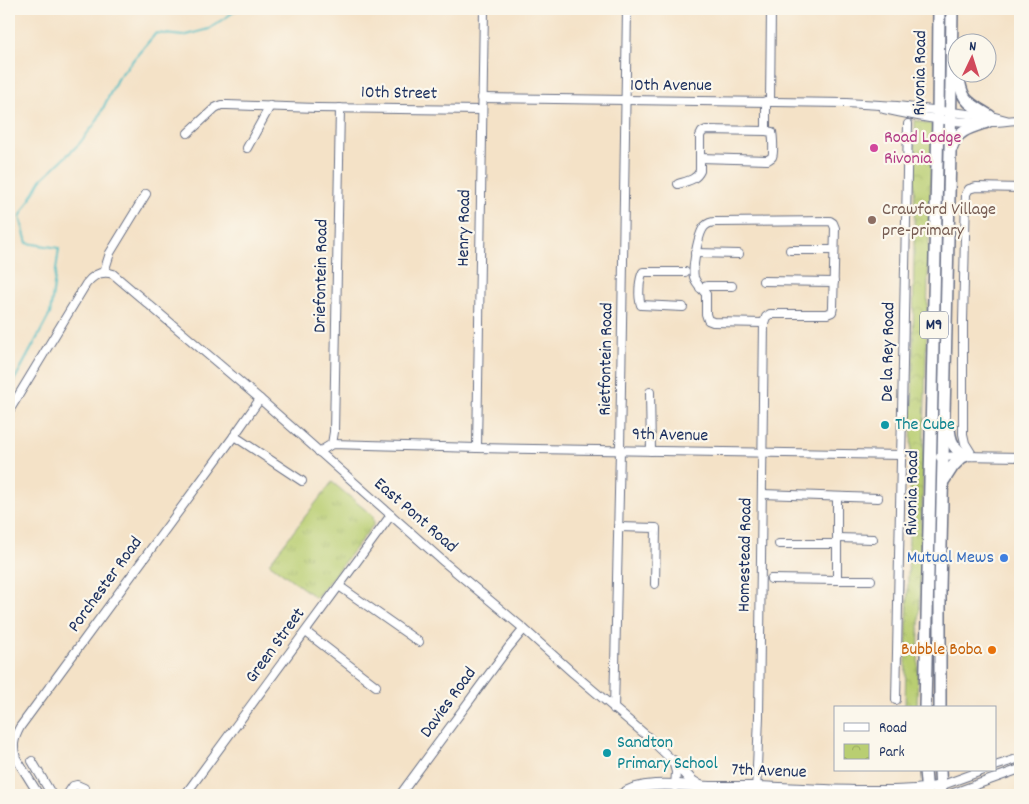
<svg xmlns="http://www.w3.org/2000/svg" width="1029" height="804" font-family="Dekko,sans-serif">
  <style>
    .grass { fill: url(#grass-tufts); stroke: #6a7e68 }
    .park { fill: url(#park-crowns); stroke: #6a7e68 }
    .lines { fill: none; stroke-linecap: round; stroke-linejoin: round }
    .stream { stroke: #4ebcc3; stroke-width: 2 }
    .street-casing { stroke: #676e83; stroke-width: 10 }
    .secondary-casing { stroke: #676e83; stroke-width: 12 }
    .primary-casing { stroke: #676e83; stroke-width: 14 }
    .street { stroke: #fff; stroke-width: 8 }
    .secondary { stroke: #fff; stroke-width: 10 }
    .primary { stroke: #fff; stroke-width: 11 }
    .hotel-dot { fill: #d1479c; stroke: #fbf7ec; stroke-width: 2 }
    .education-dot { fill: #8d6e63; stroke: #fbf7ec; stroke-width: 2 }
    .culture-dot { fill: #0f9aa8; stroke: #fbf7ec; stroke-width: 2 }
    .shop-dot { fill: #3f7fe0; stroke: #fbf7ec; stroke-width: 2 }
    .food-dot { fill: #e8710a; stroke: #fbf7ec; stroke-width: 2 }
    .labels { text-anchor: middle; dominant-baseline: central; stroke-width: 4.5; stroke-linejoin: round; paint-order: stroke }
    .shield { fill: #fbf7ec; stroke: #5e6b89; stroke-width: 1 }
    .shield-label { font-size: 16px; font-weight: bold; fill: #1b2f5e }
    .street-label { font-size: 18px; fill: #1b2f5e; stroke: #fbf7ec }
    .hotel-label { font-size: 18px; fill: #b23c85; stroke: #fbf7ec; text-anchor: start }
    .education-label { font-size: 18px; fill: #785e54; stroke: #fbf7ec; text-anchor: start }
    .culture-label { font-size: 18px; fill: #0d838f; stroke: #fbf7ec; text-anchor: start }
    .shop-label { font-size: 18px; fill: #366cbe; stroke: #fbf7ec; text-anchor: end }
    .food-label { font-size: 18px; fill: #c56008; stroke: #fbf7ec; text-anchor: end }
  </style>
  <defs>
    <pattern id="grass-tufts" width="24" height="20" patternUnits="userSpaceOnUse" patternTransform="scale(1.25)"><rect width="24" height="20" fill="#b9ce72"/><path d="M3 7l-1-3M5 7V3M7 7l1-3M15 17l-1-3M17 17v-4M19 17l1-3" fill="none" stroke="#9eb165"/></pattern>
    <pattern id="park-crowns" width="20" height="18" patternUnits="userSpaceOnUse" patternTransform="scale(1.25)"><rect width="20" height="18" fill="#b9ce72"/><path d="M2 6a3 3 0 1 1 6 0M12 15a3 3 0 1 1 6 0" fill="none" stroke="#9eb165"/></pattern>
  </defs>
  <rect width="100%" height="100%" fill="#fbf7ec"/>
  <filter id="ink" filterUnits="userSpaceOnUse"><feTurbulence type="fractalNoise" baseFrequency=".02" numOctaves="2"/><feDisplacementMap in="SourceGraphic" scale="10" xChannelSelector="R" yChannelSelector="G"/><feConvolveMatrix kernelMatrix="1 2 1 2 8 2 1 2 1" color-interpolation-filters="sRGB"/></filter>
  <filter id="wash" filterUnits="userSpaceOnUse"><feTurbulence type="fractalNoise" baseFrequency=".0096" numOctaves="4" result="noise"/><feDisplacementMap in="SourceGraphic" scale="20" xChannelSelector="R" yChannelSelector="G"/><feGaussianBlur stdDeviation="1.12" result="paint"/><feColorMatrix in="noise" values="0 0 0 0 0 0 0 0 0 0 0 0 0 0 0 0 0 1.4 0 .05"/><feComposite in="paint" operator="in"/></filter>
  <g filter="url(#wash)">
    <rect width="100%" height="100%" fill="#f4e2c7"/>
    <!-- grass -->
    <polygon class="grass" points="332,482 373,516 374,524 316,598 269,563"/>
    <!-- park -->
    <polygon class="park" points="915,120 932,125 917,708 905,708 913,363"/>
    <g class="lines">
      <!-- stream -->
      <polyline class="stream" points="9,390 50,314 59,248 27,243 20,217 41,180 79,144 97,121 117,79 156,33 183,36 209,29 238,9"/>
    </g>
  </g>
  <g filter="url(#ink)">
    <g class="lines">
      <defs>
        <g id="street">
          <polyline points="482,98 846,103 897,106 995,117 1006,120"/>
          <polyline points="770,101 771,9"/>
          <path d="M884 109C920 117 956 124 993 122 1002 122 1011 120 1020 120"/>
          <polyline points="188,133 215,108 221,105 227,105 317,108 482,110"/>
          <polyline points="247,148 270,106"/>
          <path d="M700 158 768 160C769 159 771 158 772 157 774 153 773 137 772 132L766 131"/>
          <path d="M678 184C687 181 696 180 700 171V136L702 132 706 130 766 131V101"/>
          <polyline points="790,250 834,250"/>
          <polyline points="695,253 739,254"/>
          <polyline points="104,272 110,253 146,194"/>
          <polyline points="763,281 834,282"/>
          <polyline points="700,288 707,286 732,286"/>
          <path d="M683 307 641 305C638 297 639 279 643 272H685"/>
          <polyline points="650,392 651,451"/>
          <path d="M9 411 86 284C93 275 102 270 113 274L260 399 444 562 524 629 573 673 647 736 673 761 676 772 675 787"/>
          <polyline points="234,436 302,481"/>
          <polyline points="332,444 334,432 340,108"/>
          <polyline points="477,448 484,9"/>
          <polyline points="319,452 332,444 477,448 902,455"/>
          <polyline points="973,456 965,443 963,434 963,322 966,194 969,189 976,187 1020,188"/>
          <polyline points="940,457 963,456 1020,457"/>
          <polyline points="762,494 878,498"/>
          <polyline points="837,497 837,580 871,580"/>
          <polyline points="618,527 656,528 655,584"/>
          <polyline points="837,538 873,539"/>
          <polyline points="779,544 837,544"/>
          <polyline points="771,579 837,580"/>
          <polyline points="339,586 419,642"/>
          <polyline points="306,632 376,686"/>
          <polyline points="896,700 908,124"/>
          <polyline points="614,709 620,450 627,9"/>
          <polyline points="32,761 52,795"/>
          <polyline points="995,766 1020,758"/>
          <polyline points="940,786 984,770"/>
          <path d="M756 793 759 716 764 323 766 317 770 314H827L832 312 833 307 835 228 833 223 830 221 716 222C711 222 708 223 705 226 698 232 692 269 694 277 696 284 702 289 706 294V314L708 320 713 322 764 323"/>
          <path d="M39 795 16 758C12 746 14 738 20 727L234 436 260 399"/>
          <polyline points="67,795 73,786 77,785 84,788"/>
          <polyline points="185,795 391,515"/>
          <polyline points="400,795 509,647 524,629"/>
          <polyline points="948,795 1020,769"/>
        </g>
        <g id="secondary">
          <polyline points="673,761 692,781 700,786"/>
          <path d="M621 795C643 779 684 786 711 787 726 787 741 787 757 787 791 788 825 791 860 791 887 791 914 792 940 786"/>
        </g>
        <g id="primary">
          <path d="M958 72C961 101 967 102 990 116"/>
          <path d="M952 147C956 130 972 127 987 122"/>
          <path d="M949 427C950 442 953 447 965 456"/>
          <polyline points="944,480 953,466 963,456"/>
          <polyline points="925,708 938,119 939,9"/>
          <polyline points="940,708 940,589 950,152 952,9"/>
          <polyline points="925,770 927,795"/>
          <polyline points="940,770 941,795"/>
        </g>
      </defs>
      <!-- street casing -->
      <use href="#street" class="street-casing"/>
      <!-- secondary casing -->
      <use href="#secondary" class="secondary-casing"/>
      <!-- primary casing -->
      <use href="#primary" class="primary-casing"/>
      <!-- street -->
      <use href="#street" class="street"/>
      <!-- secondary -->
      <use href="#secondary" class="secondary"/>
      <!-- primary -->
      <use href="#primary" class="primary"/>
    </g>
  </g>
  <!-- markers -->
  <circle class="hotel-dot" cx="874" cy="148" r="5"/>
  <circle class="education-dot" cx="872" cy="220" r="5"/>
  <g class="culture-dot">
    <circle cx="885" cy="425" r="5"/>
    <circle cx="607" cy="753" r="5"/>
  </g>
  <circle class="shop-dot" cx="1004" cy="558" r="5"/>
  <circle class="food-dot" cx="992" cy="650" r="5"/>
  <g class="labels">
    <!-- shield labels -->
    <rect class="shield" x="920" y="311.5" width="28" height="27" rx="4"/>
    <g class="shield-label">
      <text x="934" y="325">M9</text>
    </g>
    <!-- street labels -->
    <g class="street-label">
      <text transform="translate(921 73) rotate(-89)">Rivonia Road</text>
      <text x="671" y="86">10th Avenue</text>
      <text transform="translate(399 94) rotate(1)">10th Street</text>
      <text transform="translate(465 228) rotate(-89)">Henry Road</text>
      <text transform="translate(322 276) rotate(-89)">Driefontein Road</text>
      <text transform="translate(889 352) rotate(-89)">De la Rey Road</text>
      <text transform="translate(607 359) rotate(-89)">Rietfontein Road</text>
      <text transform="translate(670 436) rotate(1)">9th Avenue</text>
      <text transform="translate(913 493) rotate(-89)">Rivonia Road</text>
      <text transform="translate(415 516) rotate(41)">East Pont Road</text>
      <text transform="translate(746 555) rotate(-89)">Homestead Road</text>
      <text transform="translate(106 585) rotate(-54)">Porchester Road</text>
      <text transform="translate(276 646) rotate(-54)">Green Street</text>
      <text transform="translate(449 703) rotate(-54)">Davies Road</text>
      <text transform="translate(769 772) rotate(2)">7th Avenue</text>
    </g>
    <!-- hotel labels -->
    <g class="hotel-label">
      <text x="884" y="138">Road Lodge<tspan x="884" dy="21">Rivonia</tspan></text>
    </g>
    <!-- education labels -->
    <g class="education-label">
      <text x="882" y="210">Crawford Village<tspan x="882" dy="21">pre-primary</tspan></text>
    </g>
    <!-- culture labels -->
    <g class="culture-label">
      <text x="895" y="425">The Cube</text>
      <text x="617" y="743">Sandton<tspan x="617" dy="21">Primary School</tspan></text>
    </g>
    <!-- shop labels -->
    <g class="shop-label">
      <text x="994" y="558">Mutual Mews</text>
    </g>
    <!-- food labels -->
    <g class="food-label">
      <text x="982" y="650">Bubble Boba</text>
    </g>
  </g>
  <!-- margin -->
  <rect width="1029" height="804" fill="none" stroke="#fbf7ec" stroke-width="30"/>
  <!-- legend -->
  <rect x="834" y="706" width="162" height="65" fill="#fbf7ec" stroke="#a1a7b3"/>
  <rect x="844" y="723" width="25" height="8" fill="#ffffff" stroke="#a1a7b3"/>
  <text x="879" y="732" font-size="15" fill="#1b2f5e">Road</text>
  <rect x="844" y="744" width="25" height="15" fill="url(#park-crowns)" stroke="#a1a7b3"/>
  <text x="879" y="756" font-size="15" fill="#1b2f5e">Park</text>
  <!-- north arrow -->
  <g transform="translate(972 58) rotate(4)"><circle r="24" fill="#fbf7ec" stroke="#a1a7b3"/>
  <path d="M0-4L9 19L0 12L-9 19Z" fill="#d1495b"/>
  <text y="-8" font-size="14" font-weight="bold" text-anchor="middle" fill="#1b2f5e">N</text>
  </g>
</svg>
